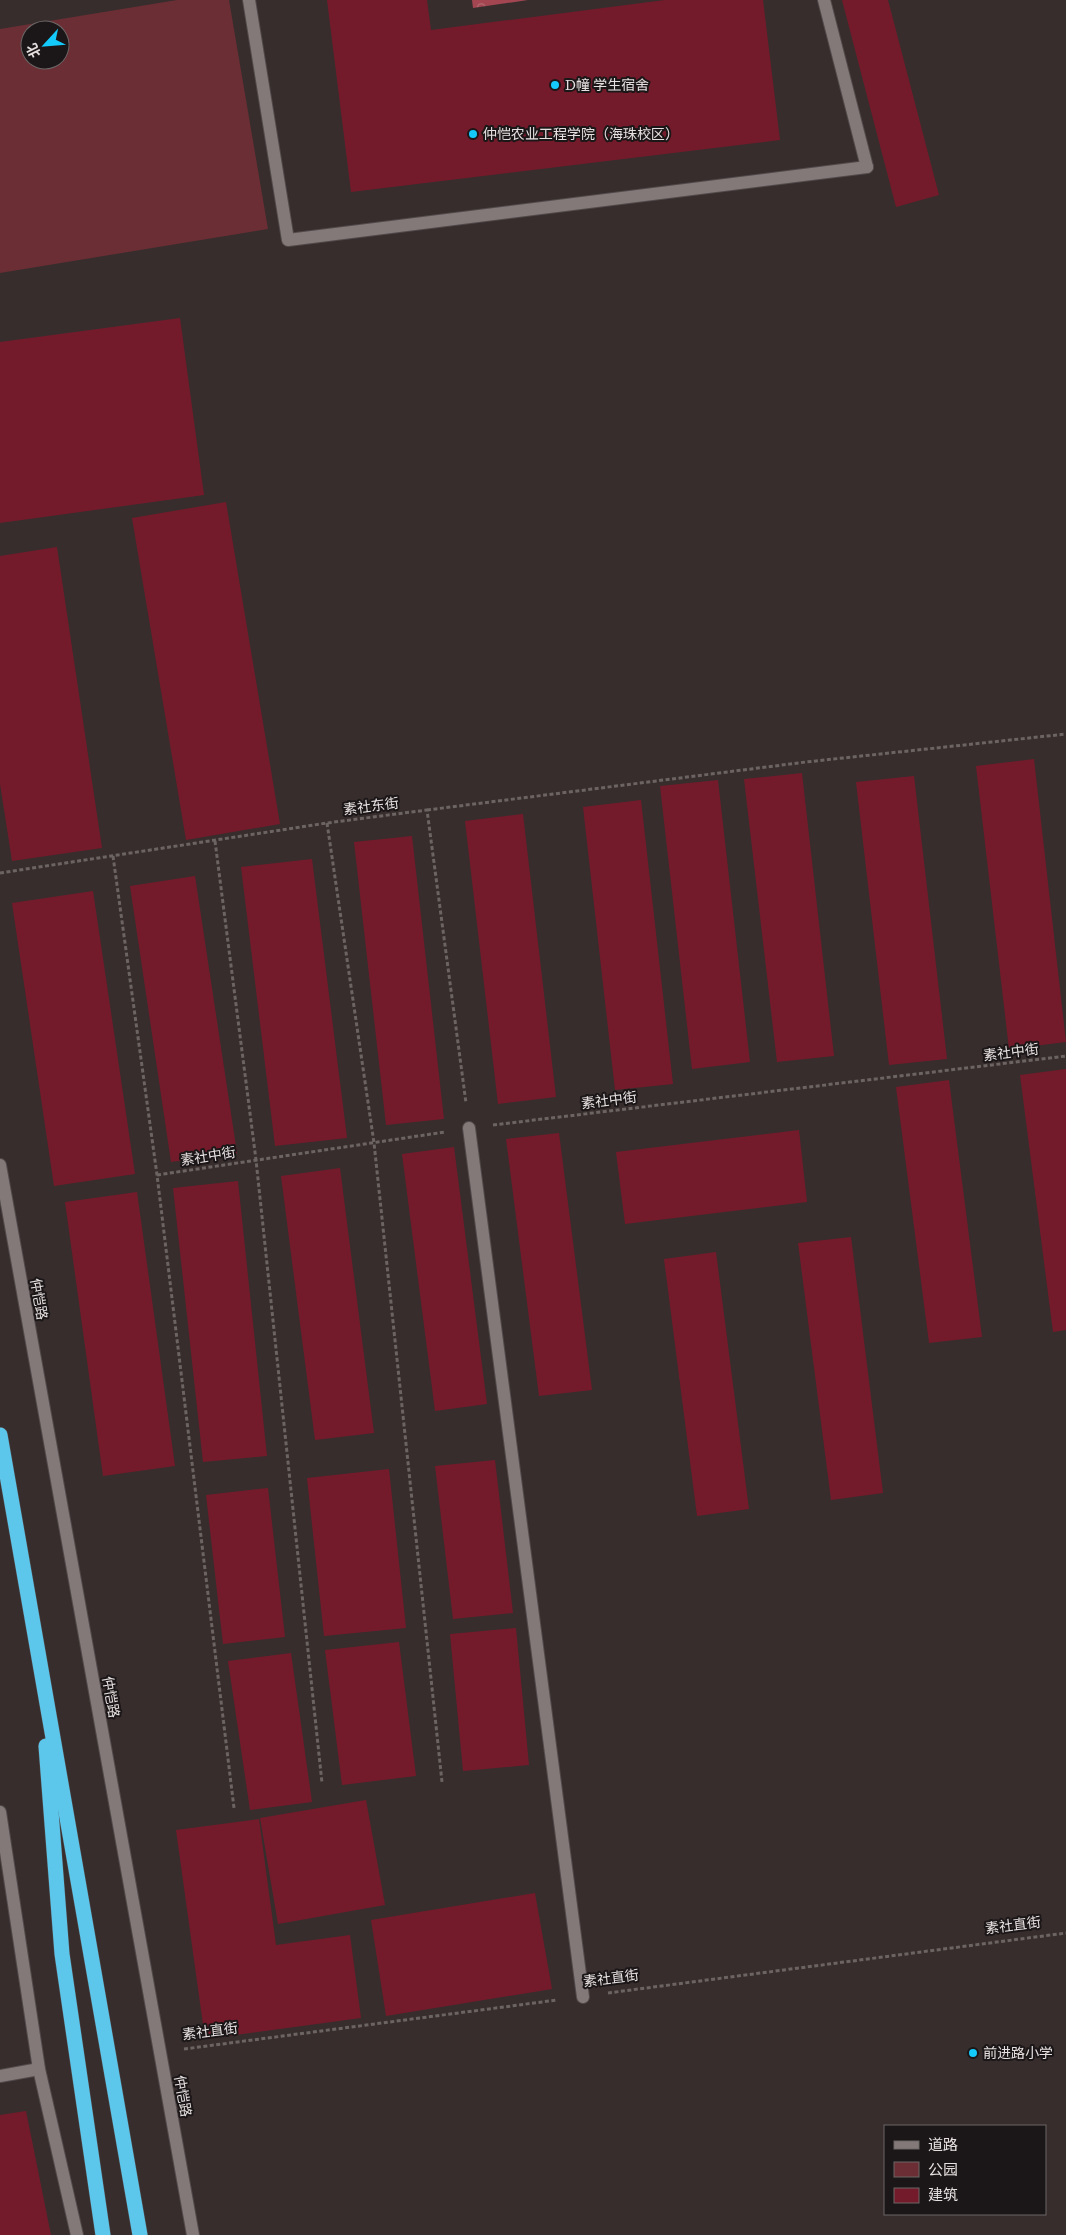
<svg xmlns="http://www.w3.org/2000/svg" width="1066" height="2235" font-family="'Roboto Serif','Noto Sans SC',serif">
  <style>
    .green { fill: #6a2e34; fill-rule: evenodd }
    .forest { fill: url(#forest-crowns) }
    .building { fill: #741b2b }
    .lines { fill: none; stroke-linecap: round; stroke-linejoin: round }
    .lane-casing { stroke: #524a4b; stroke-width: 14 }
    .street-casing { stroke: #524a4b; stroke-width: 14 }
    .secondary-casing { stroke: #524a4b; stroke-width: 14 }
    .highway-casing { stroke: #524a4b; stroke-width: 16 }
    .path { stroke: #6c6363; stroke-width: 3; stroke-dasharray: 4 2.5; stroke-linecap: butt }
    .lane { stroke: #847979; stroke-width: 12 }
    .street { stroke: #847979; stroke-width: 12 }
    .secondary { stroke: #847979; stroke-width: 12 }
    .highway { stroke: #5cc6eb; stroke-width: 15 }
    .poi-dot { fill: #14cafb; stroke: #1b1617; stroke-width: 2 }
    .labels { text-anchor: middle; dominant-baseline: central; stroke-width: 4; stroke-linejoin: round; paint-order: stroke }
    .poi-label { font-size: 14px; fill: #e6e0e0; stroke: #1b1617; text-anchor: start }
    .street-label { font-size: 14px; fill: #e6e0e0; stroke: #1b1617 }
  </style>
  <defs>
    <pattern id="forest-crowns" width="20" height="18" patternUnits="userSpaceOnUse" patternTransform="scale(1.25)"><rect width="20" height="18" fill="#a34651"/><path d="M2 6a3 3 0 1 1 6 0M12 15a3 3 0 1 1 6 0" fill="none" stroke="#b46972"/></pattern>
  </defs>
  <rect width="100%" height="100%" fill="#372d2d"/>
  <!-- green -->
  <path class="green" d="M177 0H229L268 229 0 273V29ZM30 30H60V60H30Z"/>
  <!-- forest -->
  <polygon class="forest" points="472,0 528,0 473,8"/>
  <!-- building -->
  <g class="building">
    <polygon points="327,0 427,0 431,30 665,0 763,0 780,140 351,192"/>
    <polygon points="842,0 888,0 939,195 896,207"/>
    <polygon points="180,318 204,495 0,523 0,342"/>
    <polygon points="226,502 280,824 186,840 132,518"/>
    <polygon points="57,547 102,848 12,861 0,784 0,556"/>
    <polygon points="1034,759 1066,1042 1009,1049 976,766"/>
    <polygon points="802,773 834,1056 777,1062 744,779"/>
    <polygon points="914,776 947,1059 889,1065 856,782"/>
    <polygon points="718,780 750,1062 692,1069 660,786"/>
    <polygon points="641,800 673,1084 615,1090 583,807"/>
    <polygon points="523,814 556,1097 498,1104 465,821"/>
    <polygon points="412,836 444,1119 386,1125 354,842"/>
    <polygon points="312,859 347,1138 275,1146 241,867"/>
    <polygon points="195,876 237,1153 171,1162 130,886"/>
    <polygon points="93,891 135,1174 54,1186 12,903"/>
    <polygon points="1066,1069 1066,1330 1053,1332 1020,1075"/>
    <polygon points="949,1080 982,1337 929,1343 896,1087"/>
    <polygon points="799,1130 807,1202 625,1224 616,1152"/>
    <polygon points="559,1133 592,1390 539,1396 506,1139"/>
    <polygon points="454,1147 487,1404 435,1411 402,1154"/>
    <polygon points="340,1168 374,1433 315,1440 281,1176"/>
    <polygon points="238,1181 267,1456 203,1462 173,1188"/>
    <polygon points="137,1192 175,1466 103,1476 65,1202"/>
    <polygon points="851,1237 883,1493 831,1500 798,1243"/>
    <polygon points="716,1252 749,1509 697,1516 664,1259"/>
    <polygon points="495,1460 513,1613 453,1619 435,1466"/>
    <polygon points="389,1469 406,1628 324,1636 307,1478"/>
    <polygon points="268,1488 285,1637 223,1644 206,1495"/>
    <polygon points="516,1628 529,1765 463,1771 450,1634"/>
    <polygon points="399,1642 416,1776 342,1785 325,1650"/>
    <polygon points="291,1653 312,1802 250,1810 228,1661"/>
    <polygon points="366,1800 385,1905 278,1924 260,1818"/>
    <polygon points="259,1819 276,1945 350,1935 361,2018 205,2039 176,1830"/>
    <polygon points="535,1893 552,1989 386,2016 371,1920"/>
    <polygon points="26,2111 51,2235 0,2235 0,2115"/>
  </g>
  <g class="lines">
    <defs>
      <g id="lane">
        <polyline points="824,0 867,167"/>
        <polyline points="469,1128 583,1997"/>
      </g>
      <g id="street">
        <polyline points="249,0 288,240 867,167"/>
        <polyline points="0,2076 39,2069"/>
      </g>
      <g id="secondary">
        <polyline points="0,1165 193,2235"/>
        <polyline points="0,1812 39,2069 77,2235"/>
      </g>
      <g id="highway">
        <polyline points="0,1435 140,2235"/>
        <polyline points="46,1746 62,1954 103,2235"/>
      </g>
    </defs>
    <!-- lane casing -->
    <use href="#lane" class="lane-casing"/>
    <!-- street casing -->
    <use href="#street" class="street-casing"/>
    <!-- secondary casing -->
    <use href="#secondary" class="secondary-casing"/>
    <!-- highway casing -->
    <use href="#highway" class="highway-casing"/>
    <!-- path -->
    <g class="path">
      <polyline points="427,810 806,762 1066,734"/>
      <polyline points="327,823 374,1143 442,1782"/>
      <polyline points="215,841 256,1160 322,1783"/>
      <polyline points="113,856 157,1175 234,1808"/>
      <polyline points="0,873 327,823 427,810 466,1103"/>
      <polyline points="493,1125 1066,1056"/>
      <polyline points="157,1175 445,1132"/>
      <polyline points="608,1993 1066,1933"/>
      <polyline points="184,2049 557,2000"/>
    </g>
    <!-- lane -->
    <use href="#lane" class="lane"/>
    <!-- street -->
    <use href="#street" class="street"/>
    <!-- secondary -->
    <use href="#secondary" class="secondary"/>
    <!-- highway -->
    <use href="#highway" class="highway"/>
  </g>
  <!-- markers -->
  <g class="poi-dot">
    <circle cx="555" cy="85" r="5"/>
    <circle cx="473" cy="134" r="5"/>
    <circle cx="973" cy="2053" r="5"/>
  </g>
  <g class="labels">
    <!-- poi labels -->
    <g class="poi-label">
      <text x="565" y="85">D幢 学生宿舍</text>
      <text x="483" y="134">仲恺农业工程学院（海珠校区）</text>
      <text x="983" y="2053">前进路小学</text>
    </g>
    <!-- street labels -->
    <g class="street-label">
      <text transform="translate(371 806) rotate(-7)">素社东街</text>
      <text transform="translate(1011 1052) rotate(-7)">素社中街</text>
      <text transform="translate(609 1100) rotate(-7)">素社中街</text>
      <text transform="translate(208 1156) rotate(-9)">素社中街</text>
      <text transform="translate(39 1299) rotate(80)">仲恺路</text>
      <text transform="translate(111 1697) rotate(80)">仲恺路</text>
      <text transform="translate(1013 1925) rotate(-7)">素社直街</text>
      <text transform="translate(611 1978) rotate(-7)">素社直街</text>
      <text transform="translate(210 2031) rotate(-7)">素社直街</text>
      <text transform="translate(183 2096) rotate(80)">仲恺路</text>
    </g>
  </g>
  <!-- legend -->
  <rect x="884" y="2125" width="162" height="90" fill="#1b1617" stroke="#6c6767"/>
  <rect x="894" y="2141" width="25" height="8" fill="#847979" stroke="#6c6767"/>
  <text x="928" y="2150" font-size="15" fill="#e6e0e0">道路</text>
  <rect x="894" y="2162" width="25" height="15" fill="#6a2e34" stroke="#6c6767"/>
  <text x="928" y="2175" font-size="15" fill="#e6e0e0">公园</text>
  <rect x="894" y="2188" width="25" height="15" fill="#741b2b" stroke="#6c6767"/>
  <text x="928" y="2200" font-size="15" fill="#e6e0e0">建筑</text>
  <!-- north arrow -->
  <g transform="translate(45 45) rotate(244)"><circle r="24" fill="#1b1617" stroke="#6c6767"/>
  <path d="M0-4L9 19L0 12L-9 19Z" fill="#14cafb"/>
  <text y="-8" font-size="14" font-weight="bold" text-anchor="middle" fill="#e6e0e0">北</text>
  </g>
</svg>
